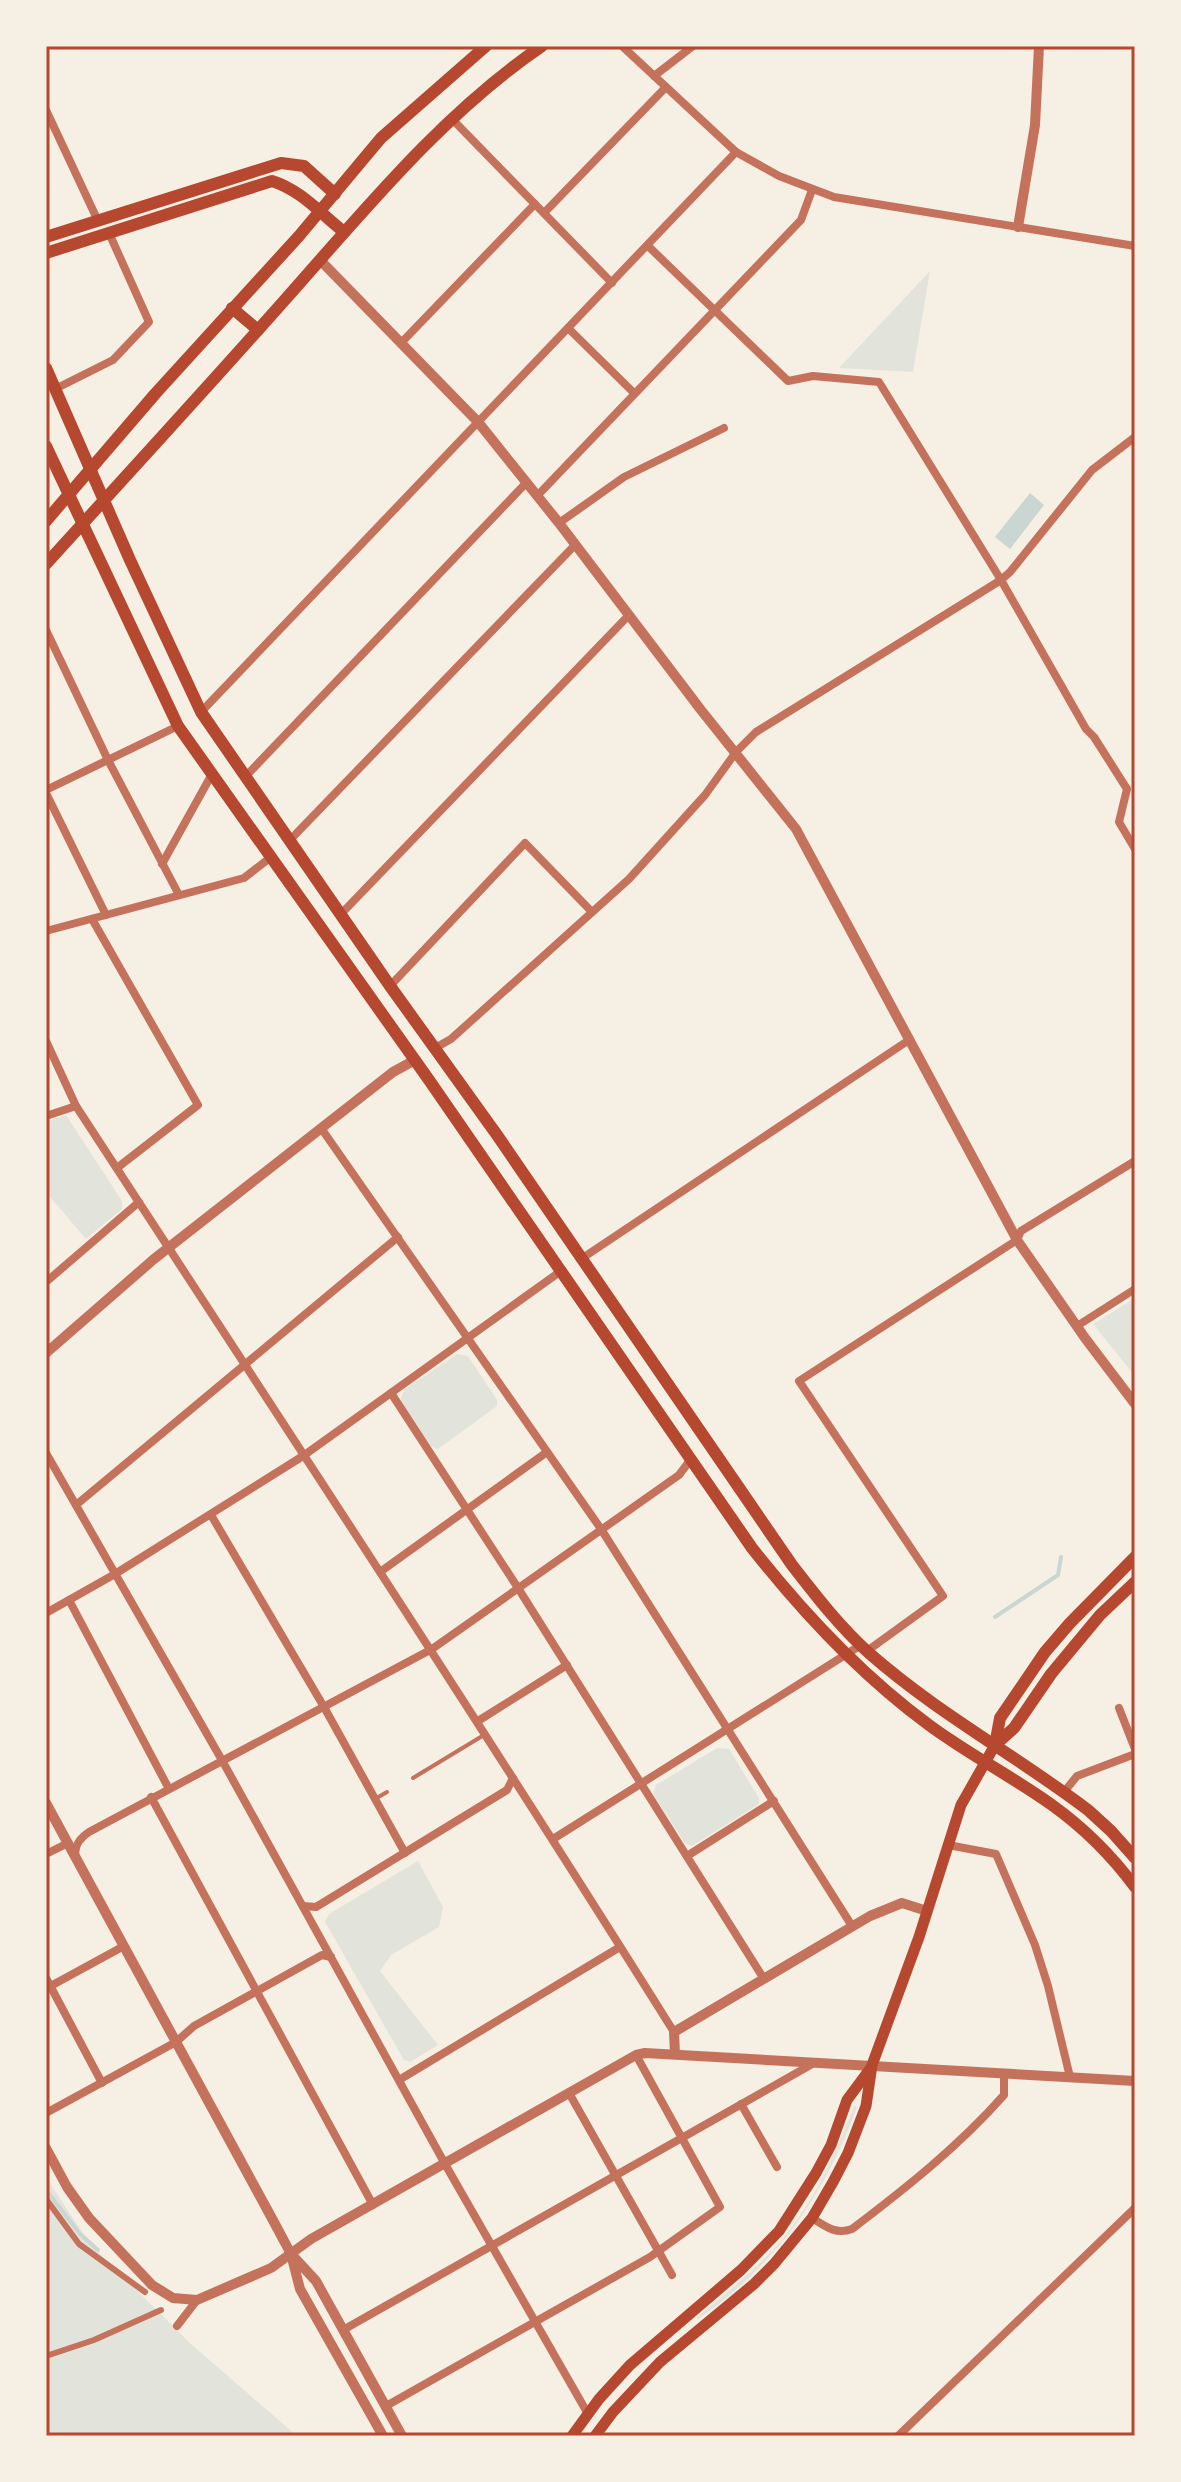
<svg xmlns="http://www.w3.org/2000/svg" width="1181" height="2482" font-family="'Zilla Slab',serif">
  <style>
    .green { fill: #e2e4dc }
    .water { fill: #c9d6d2 }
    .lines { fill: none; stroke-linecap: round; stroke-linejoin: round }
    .stream { stroke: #c9d6d2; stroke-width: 4 }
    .service { stroke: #c5725c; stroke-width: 4 }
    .pedestrian { stroke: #c5725c; stroke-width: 6 }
    .minor { stroke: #c5725c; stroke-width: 8 }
    .tertiary { stroke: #c5725c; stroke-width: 10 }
    .secondary { stroke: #b5482f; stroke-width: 11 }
    .primary { stroke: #b5482f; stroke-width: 12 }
    .neatline { fill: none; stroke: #b5482f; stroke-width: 3 }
  </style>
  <rect width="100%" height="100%" fill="#f6efe4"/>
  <!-- green -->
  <g class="green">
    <polygon points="930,271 913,372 839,368"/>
    <polygon points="66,1115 122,1201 122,1209 86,1239 46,1192 46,1122"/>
    <polygon points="1135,1298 1135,1376 1093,1324"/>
    <polygon points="457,1354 468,1356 497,1400 497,1406 438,1449 430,1446 400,1401 404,1390"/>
    <polygon points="717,1748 729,1749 759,1798 759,1804 692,1846 685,1843 653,1794 656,1785"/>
    <polygon points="418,1861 443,1907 439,1927 391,1955 380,1971 438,2045 410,2062 404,2060 325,1922 329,1914"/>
    <path d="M854 2106 857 2107C825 2194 776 2266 698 2319L697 2317C728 2292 759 2267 784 2237 816 2198 836 2152 854 2106Z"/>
    <polygon points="46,2177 82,2232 102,2256 191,2344 297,2436 46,2436"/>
  </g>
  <!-- water -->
  <polygon class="water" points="1030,493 1044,505 1010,549 995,537"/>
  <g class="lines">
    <!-- stream -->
    <g class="stream">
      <polyline points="995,1617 1058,1575 1061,1557"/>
      <polyline points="46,2190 80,2234 98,2250"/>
    </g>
    <!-- service -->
    <g class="service">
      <polyline points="413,1778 484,1735"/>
      <polyline points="375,1799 387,1792"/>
    </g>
    <!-- pedestrian -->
    <g class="pedestrian">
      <polyline points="46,2199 79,2244 145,2292"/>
      <polyline points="46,2356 94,2340 161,2310"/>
    </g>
    <!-- minor -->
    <g class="minor">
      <polyline points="622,46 736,152 779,176 834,197 1135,246"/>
      <polyline points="654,76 693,46"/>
      <polyline points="46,110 98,221"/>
      <polyline points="452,119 612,283"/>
      <polyline points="544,213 666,87"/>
      <polyline points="648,246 788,381 813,376 879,382 1001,580 1086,729 1094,737 1127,789 1119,822 1135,849"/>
      <polyline points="568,328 634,393"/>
      <polyline points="401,343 535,204"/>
      <polyline points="55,389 113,360 149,322 109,233"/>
      <polyline points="538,495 801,220 812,190"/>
      <polyline points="559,523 624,477 724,428"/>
      <polyline points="46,630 108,760 179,895"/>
      <polyline points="201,712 736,152"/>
      <polyline points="246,776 527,482"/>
      <polyline points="46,790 178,726"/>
      <polyline points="46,793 106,915"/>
      <polyline points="290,840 575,545"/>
      <polyline points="162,864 212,774"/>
      <polyline points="341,914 629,615"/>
      <polyline points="92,919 198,1105 117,1168"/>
      <polyline points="46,931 244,878 271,857"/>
      <polyline points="390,986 525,843 592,912"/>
      <path d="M46 1041 76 1106C277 1414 479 1721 674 2032"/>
      <polyline points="435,1048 451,1039 629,879 705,795 736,752 756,732 1001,580 1010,572 1092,470 1135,437"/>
      <polyline points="46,1116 76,1106"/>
      <polyline points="321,1128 601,1529 852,1926"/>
      <polyline points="581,1259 909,1040"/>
      <polyline points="46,1282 139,1202"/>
      <polyline points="1077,1326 1135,1289"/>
      <polyline points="391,1393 518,1588 764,1979"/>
      <polyline points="46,1453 223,1762 445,2164 588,2414"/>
      <polyline points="76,1505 398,1237"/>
      <polyline points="211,1515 324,1707 405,1853"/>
      <polyline points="380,1572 547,1452"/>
      <polyline points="69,1600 169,1789"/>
      <polyline points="46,1613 115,1574 303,1456 561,1271"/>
      <polyline points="867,1651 943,1596 799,1381 1017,1240 1021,1231 1135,1161"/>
      <polyline points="1119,1708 1135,1749"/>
      <polyline points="478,1721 567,1665"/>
      <polyline points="1064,1792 1077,1776 1135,1754"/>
      <polyline points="151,1797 373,2205"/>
      <polyline points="553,1839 861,1645"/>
      <polyline points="948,1845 996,1854 1035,1945 1048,1986 1070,2077"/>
      <polyline points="46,1854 68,1843"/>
      <polyline points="687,1856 774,1801"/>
      <path d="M76 1858C73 1847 80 1838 89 1832L432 1649 679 1475 691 1459"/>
      <polyline points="303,1906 316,1907 507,1790 513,1778"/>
      <polyline points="46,1978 102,2083"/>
      <polyline points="47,1988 124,1946"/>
      <polyline points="399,2080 620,1947"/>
      <polyline points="569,2093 672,2275"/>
      <polyline points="741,2104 777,2167"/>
      <polyline points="46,2113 176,2042 194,2026 322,1955 331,1957"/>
      <path d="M812 2218C826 2227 836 2235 852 2229 906 2188 959 2146 1004 2095V2074"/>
      <polyline points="177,2326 197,2300"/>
      <polyline points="343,2330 814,2063"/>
      <polyline points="386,2406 650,2257 720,2207 636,2055"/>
      <polyline points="898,2436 1135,2208"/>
    </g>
    <!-- tertiary -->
    <g class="tertiary">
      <polyline points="1018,227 1035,125 1039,46"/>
      <polyline points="320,260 478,422 559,523 701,710 796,829 1017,1240 1085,1338 1135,1404"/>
      <polyline points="46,1353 154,1259 393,1072 415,1060"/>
      <polyline points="46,1803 275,2224 291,2254 300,2289 383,2436"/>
      <polyline points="675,2054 674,2032 870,1916 902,1903 927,1911"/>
      <polyline points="46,2148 67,2187 89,2218 152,2285 173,2298 197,2300 271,2268 311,2239 636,2055 645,2053 1135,2081"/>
      <polyline points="292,2255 316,2281 402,2436"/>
    </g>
    <!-- secondary -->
    <g class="secondary">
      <polyline points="572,2436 599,2399 630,2365 741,2270 779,2231 816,2173 831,2145 847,2100 870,2069"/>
      <polyline points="595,2436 613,2412 660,2362 754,2284 774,2264 812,2218 833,2182 848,2153 866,2106 872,2065 919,1937 961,1805 995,1745"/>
    </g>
    <!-- primary -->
    <g class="primary">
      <polyline points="46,237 281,163 304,166 335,194"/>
      <path d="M46 253 272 181C301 190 321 214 344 232"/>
      <polyline points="232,308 258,330"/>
      <path d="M46 368 130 560 201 712 390 986 497 1135 792 1565C816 1596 840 1627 869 1653 937 1713 1017 1756 1088 1810L1111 1831 1135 1858"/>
      <path d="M46 446 178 726 429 1080 752 1548C804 1614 861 1675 929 1725 968 1754 1013 1777 1052 1805 1084 1828 1112 1856 1135 1887"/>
      <polyline points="46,521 155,394 299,236 381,138 486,46"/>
      <path d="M46 564C125 477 205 390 283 302 363 212 442 114 542 46"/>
      <polyline points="995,1745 1000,1718 1045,1652 1070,1623 1135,1557"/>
      <polyline points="995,1745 1014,1728 1051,1674 1100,1615 1135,1582"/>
    </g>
  </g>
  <!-- border -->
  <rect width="1181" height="2482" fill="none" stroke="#f6efe4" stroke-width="96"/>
  <rect x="48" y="48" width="1085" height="2386" class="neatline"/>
</svg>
